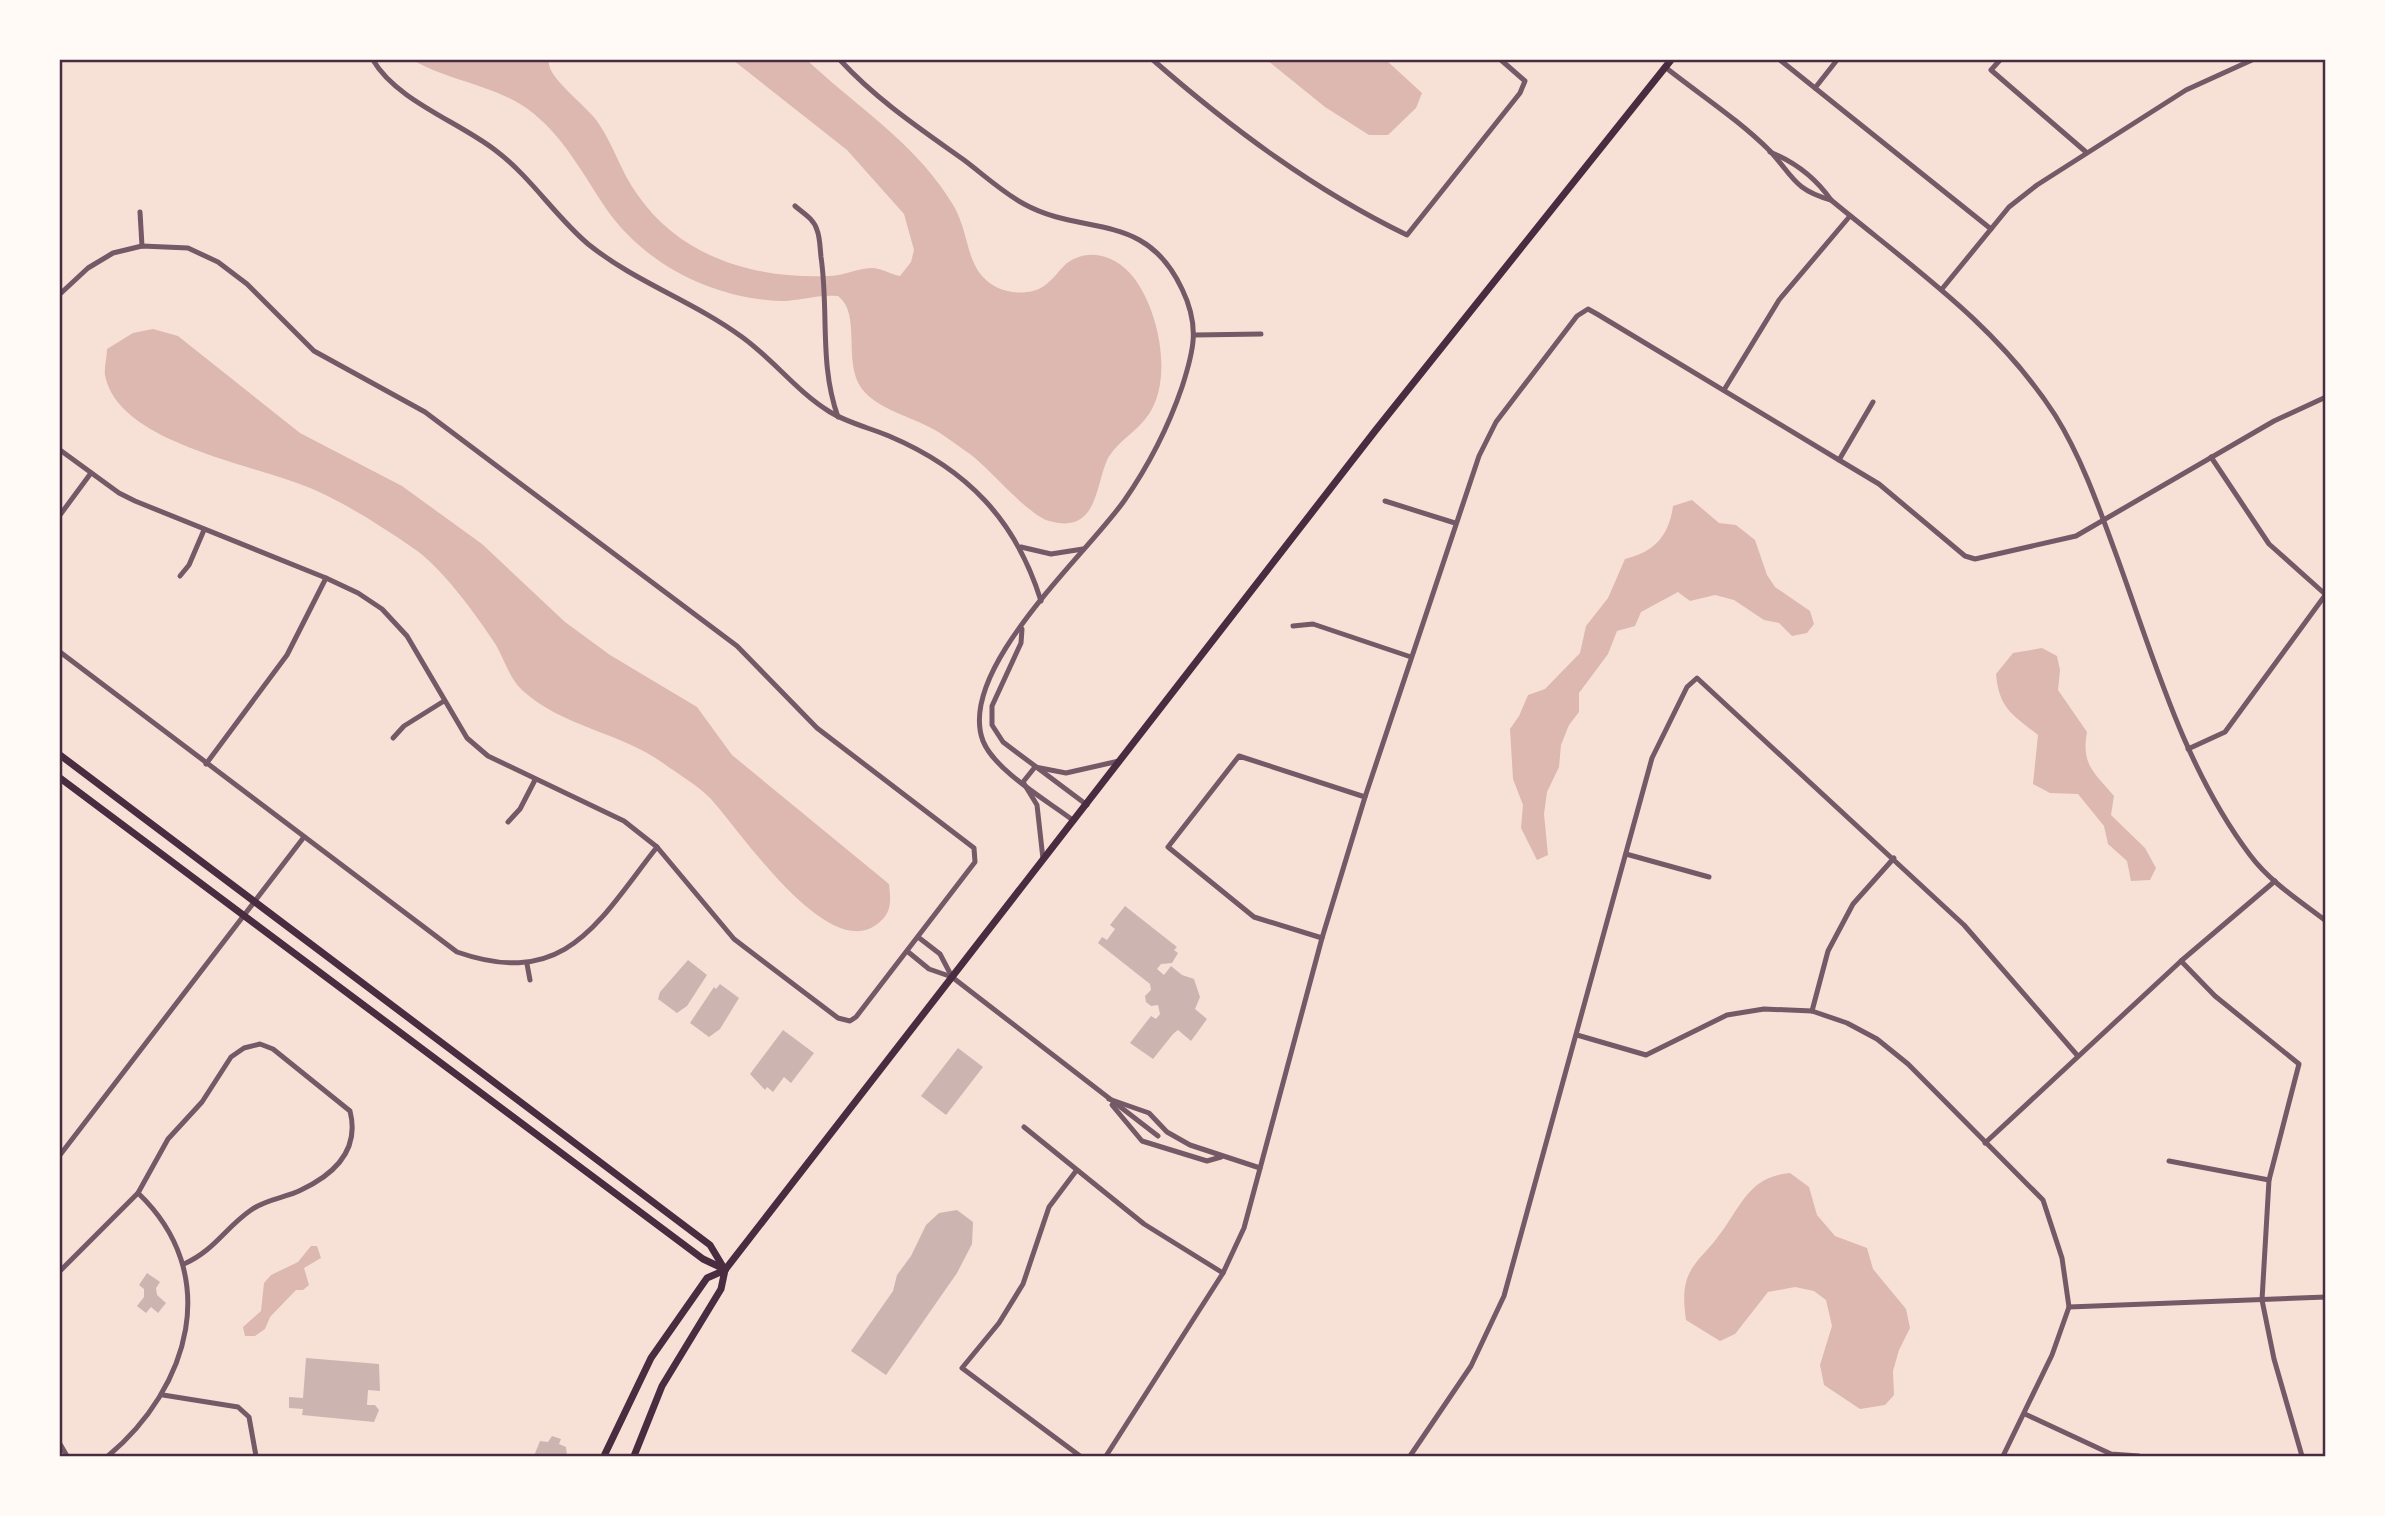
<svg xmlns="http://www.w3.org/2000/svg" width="2385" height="1516" font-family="Helvetica,sans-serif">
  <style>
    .water { fill: #dcb8b0 }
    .building { fill: #ccb4b1 }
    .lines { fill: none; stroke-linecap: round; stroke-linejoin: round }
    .minor { stroke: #755966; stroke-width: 5 }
    .secondary { stroke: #4a2c40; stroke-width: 7 }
    .neatline { fill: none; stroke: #4a2c40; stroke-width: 2.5 }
  </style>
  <rect width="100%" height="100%" fill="#f7e1d7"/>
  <!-- water -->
  <g class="water">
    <path d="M413 60H549C545 77 589 107 599 124 614 146 621 172 637 194 680 257 754 279 828 276 843 276 855 269 870 268 879 267 890 274 900 276L911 262 914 250 904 214 847 150 733 60H807C849 100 904 136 939 184 946 194 955 206 959 217 970 243 968 272 996 287 1010 294 1031 295 1044 286 1053 280 1059 270 1067 263 1091 246 1118 257 1134 278 1159 311 1173 378 1149 414 1138 431 1118 441 1108 458 1095 484 1099 535 1049 521 1028 515 991 470 970 454 958 446 946 436 933 429 912 417 877 409 862 389 842 362 862 314 838 296 818 294 799 301 780 301 712 298 646 265 607 210 584 176 566 140 533 113 498 85 450 82 413 60Z"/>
    <polygon points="1267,60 1386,60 1422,93 1416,108 1388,135 1369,135 1325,107"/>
    <path d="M153 329 178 336 300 433 402 486 482 544 565 622 610 655 697 707 732 755 889 884C891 902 892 914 876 925 826 961 739 829 710 798 697 785 678 774 663 763 620 732 562 727 522 690 510 679 504 659 496 645 477 616 441 566 413 548 384 528 350 506 317 491 263 465 118 446 105 375 104 368 107 357 107 349L133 333Z"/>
    <path d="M1692 500 1719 523 1736 525 1755 540 1767 575 1775 587 1810 611 1814 624 1807 633 1792 636 1779 623 1764 620 1734 600 1715 595 1690 601 1678 592 1641 612 1635 626 1617 631 1608 654 1579 693V712L1569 725 1561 745 1559 767 1547 792 1544 814 1548 855 1537 860 1521 828 1523 805 1513 779 1510 729 1519 716 1528 695 1545 689 1580 653 1586 626 1608 598 1625 559C1654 552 1669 536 1673 506Z"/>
    <path d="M2042 648 2057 656 2060 670 2058 690 2087 732C2081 765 2094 772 2114 796L2111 815 2145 848 2156 868 2150 880 2131 881 2127 861 2108 844 2104 826 2078 794 2050 793 2033 784 2038 735C2013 715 1999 709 1996 674L2013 653Z"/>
    <path d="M1790 1173 1809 1187 1817 1215 1835 1236 1867 1248 1873 1269 1906 1309 1910 1328 1899 1350 1893 1371 1894 1395 1885 1405 1860 1409 1824 1385 1820 1365 1832 1326 1826 1300 1814 1291 1795 1287 1768 1292 1735 1334 1720 1341 1686 1320C1684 1305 1682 1287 1690 1272 1696 1260 1709 1249 1717 1238 1741 1208 1747 1177 1790 1173Z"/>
    <polygon points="311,1246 317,1246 321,1258 304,1268 309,1285 303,1290 296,1290 270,1317 265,1329 255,1336 245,1336 243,1327 261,1311 264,1283 271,1275 298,1262"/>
  </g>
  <!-- building -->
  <g class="building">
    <polygon points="1125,906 1177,947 1174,950 1178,953 1172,963 1161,964 1157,969 1164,975 1171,966 1182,975 1194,979 1200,997 1195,1009 1207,1019 1191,1041 1178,1030 1173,1034 1153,1059 1130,1043 1151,1016 1156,1019 1160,1014 1158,1005 1151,1006 1146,1002 1145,996 1151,990 1150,984 1098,943 1102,937 1107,940 1115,929 1110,925"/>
    <polygon points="688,960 707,975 687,1006 677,1013 658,999 660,992"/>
    <polygon points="720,984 739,998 720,1029 709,1037 690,1023 714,987 716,989"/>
    <polygon points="783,1030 814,1053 791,1083 784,1077 773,1092 767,1087 765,1090 750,1074"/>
    <polygon points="958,1048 983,1067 946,1115 921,1096"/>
    <polygon points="957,1210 973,1222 972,1244 957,1273 886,1375 851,1351 893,1291 897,1275 911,1256 926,1225 939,1213"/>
    <polygon points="147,1273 160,1282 156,1288 157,1295 166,1303 158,1313 151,1307 146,1313 137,1306 144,1297 144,1289 139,1285"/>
    <polygon points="306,1358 379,1364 380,1391 368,1390 367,1405 375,1405 379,1410 374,1422 302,1415 303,1409 289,1408 289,1397 303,1398"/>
    <polygon points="552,1436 561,1439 559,1444 566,1447 567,1456 534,1456 540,1441 548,1442"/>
  </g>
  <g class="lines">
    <!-- minor -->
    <g class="minor">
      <path d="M373 60C396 100 459 122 495 150 531 177 554 215 588 244 635 282 693 301 742 337 774 360 797 392 830 412 848 423 870 428 889 436 967 469 1016 520 1041 601"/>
      <path d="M840 60C877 100 919 128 964 160 984 175 1002 192 1024 204 1084 237 1145 210 1182 289 1200 326 1194 350 1182 387 1168 428 1149 465 1124 501 1086 555 956 670 983 741 995 771 1048 801 1074 821"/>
      <path d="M1153 60C1231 128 1314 190 1407 235L1520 93 1525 81 1501 60"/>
      <polyline points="1780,60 1991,229"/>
      <polyline points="2000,60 1991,70 2086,152"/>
      <path d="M1665 67C1699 94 1739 120 1770 151 1793 176 1794 190 1831 200"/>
      <polyline points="1815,88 1837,60"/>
      <path d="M1770 152C1795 162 1815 177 1831 200 1912 267 1997 325 2055 415 2080 455 2097 502 2113 546 2152 651 2182 765 2250 855 2270 882 2300 901 2326 921"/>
      <path d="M795 206C803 213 814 219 817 230 820 237 820 248 821 257 829 311 819 364 838 417"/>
      <polyline points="140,212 142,246"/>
      <polyline points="1942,289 2009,207 2037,185 2186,90 2252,60"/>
      <polyline points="60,294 88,268 113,253 142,246 188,248 218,262 247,284 314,351 425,412 737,646 817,728 974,848 975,862 856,1017 850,1021 838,1018 734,939 657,847 624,821 488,756 467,738 407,636 382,609 358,593 326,578 135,501 119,493 60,450"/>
      <polyline points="1195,335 1261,334"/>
      <polyline points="1724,390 1779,300 1850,216"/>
      <polyline points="2211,457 2269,544 2325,594"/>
      <polyline points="1839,460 1873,402"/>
      <polyline points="1385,501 1455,523"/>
      <polyline points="60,515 91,473"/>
      <polyline points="1021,547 1051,554 1083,549"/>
      <polyline points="180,576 189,565 204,530"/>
      <polyline points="1293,626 1313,624 1411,657"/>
      <polyline points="1022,629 1021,643 992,706 992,725 1003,742 1087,805"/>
      <path d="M60 652 457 952C566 990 598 922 657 847"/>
      <polyline points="393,738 404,726 444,701"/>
      <polyline points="2188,749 2225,732 2326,594"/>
      <polyline points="206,764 287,655 326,578"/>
      <polyline points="508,822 520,809 535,780"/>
      <polyline points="1626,854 1709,877"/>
      <polyline points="1043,859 1037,805 1023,782 1035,767 1066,773 1119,761"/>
      <polyline points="918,937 940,954 952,977"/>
      <polyline points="1322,938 1254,917 1168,847 1239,756 1365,797"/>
      <polyline points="907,951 929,969 952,977 1158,1136"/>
      <polyline points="2181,961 2215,996 2299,1064 2269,1180 2262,1300 2274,1359 2302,1456"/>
      <polyline points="527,964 530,980"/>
      <polyline points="1812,1011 1828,951 1853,904 1894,858"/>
      <polyline points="1577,1035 1646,1055 1727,1015 1764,1009 1812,1011 1847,1023 1877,1039 1908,1064 2043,1200 2062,1258 2069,1307 2052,1355 2003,1456"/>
      <polyline points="1109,1099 1149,1113 1167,1132 1190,1145 1260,1168"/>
      <polyline points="1112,1105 1142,1141 1207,1161 1221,1157"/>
      <polyline points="1024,1127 1144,1224 1223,1273"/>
      <polyline points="1985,1143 2181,961 2275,881"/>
      <polyline points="60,1155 304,837"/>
      <polyline points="2169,1161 2269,1180"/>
      <polyline points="1076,1171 1049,1207 1023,1284 999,1323 962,1368 1080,1456"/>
      <path d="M60 1271 138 1193 168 1139 202 1102 231 1057 244 1048 260 1044 273 1049 350 1111C360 1150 335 1174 301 1190 285 1198 266 1199 251 1210 225 1228 215 1250 184 1264"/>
      <polyline points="2069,1307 2326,1297"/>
      <polyline points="163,1395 238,1407 249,1417 256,1456"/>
      <polyline points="2025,1414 2111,1454 2139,1456"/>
      <polyline points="60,1444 67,1456"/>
      <path d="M108 1456C190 1387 223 1274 138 1193"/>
      <polyline points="1106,1456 1223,1273 1244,1228 1322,938 1365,797 1479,456 1496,422 1577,316 1588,309 1597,314 1839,460 1879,484 1965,556 1975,559 2076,536 2274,421 2326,397"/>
      <polyline points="1410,1456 1471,1366 1504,1296 1652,758 1687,687 1697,678 1964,925 2077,1055"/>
    </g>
    <!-- secondary -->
    <g class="secondary">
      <polyline points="60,755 710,1245 725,1270"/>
      <polyline points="60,778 703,1259 724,1269"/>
      <polyline points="604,1456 651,1358 707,1278 725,1270"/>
      <polyline points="634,1456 662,1386 721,1289 725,1270 1375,431 1671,60"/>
    </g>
  </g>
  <!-- border -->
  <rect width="2385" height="1516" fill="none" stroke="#fffaf5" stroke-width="122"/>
  <rect x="61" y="61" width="2263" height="1394" class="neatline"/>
</svg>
